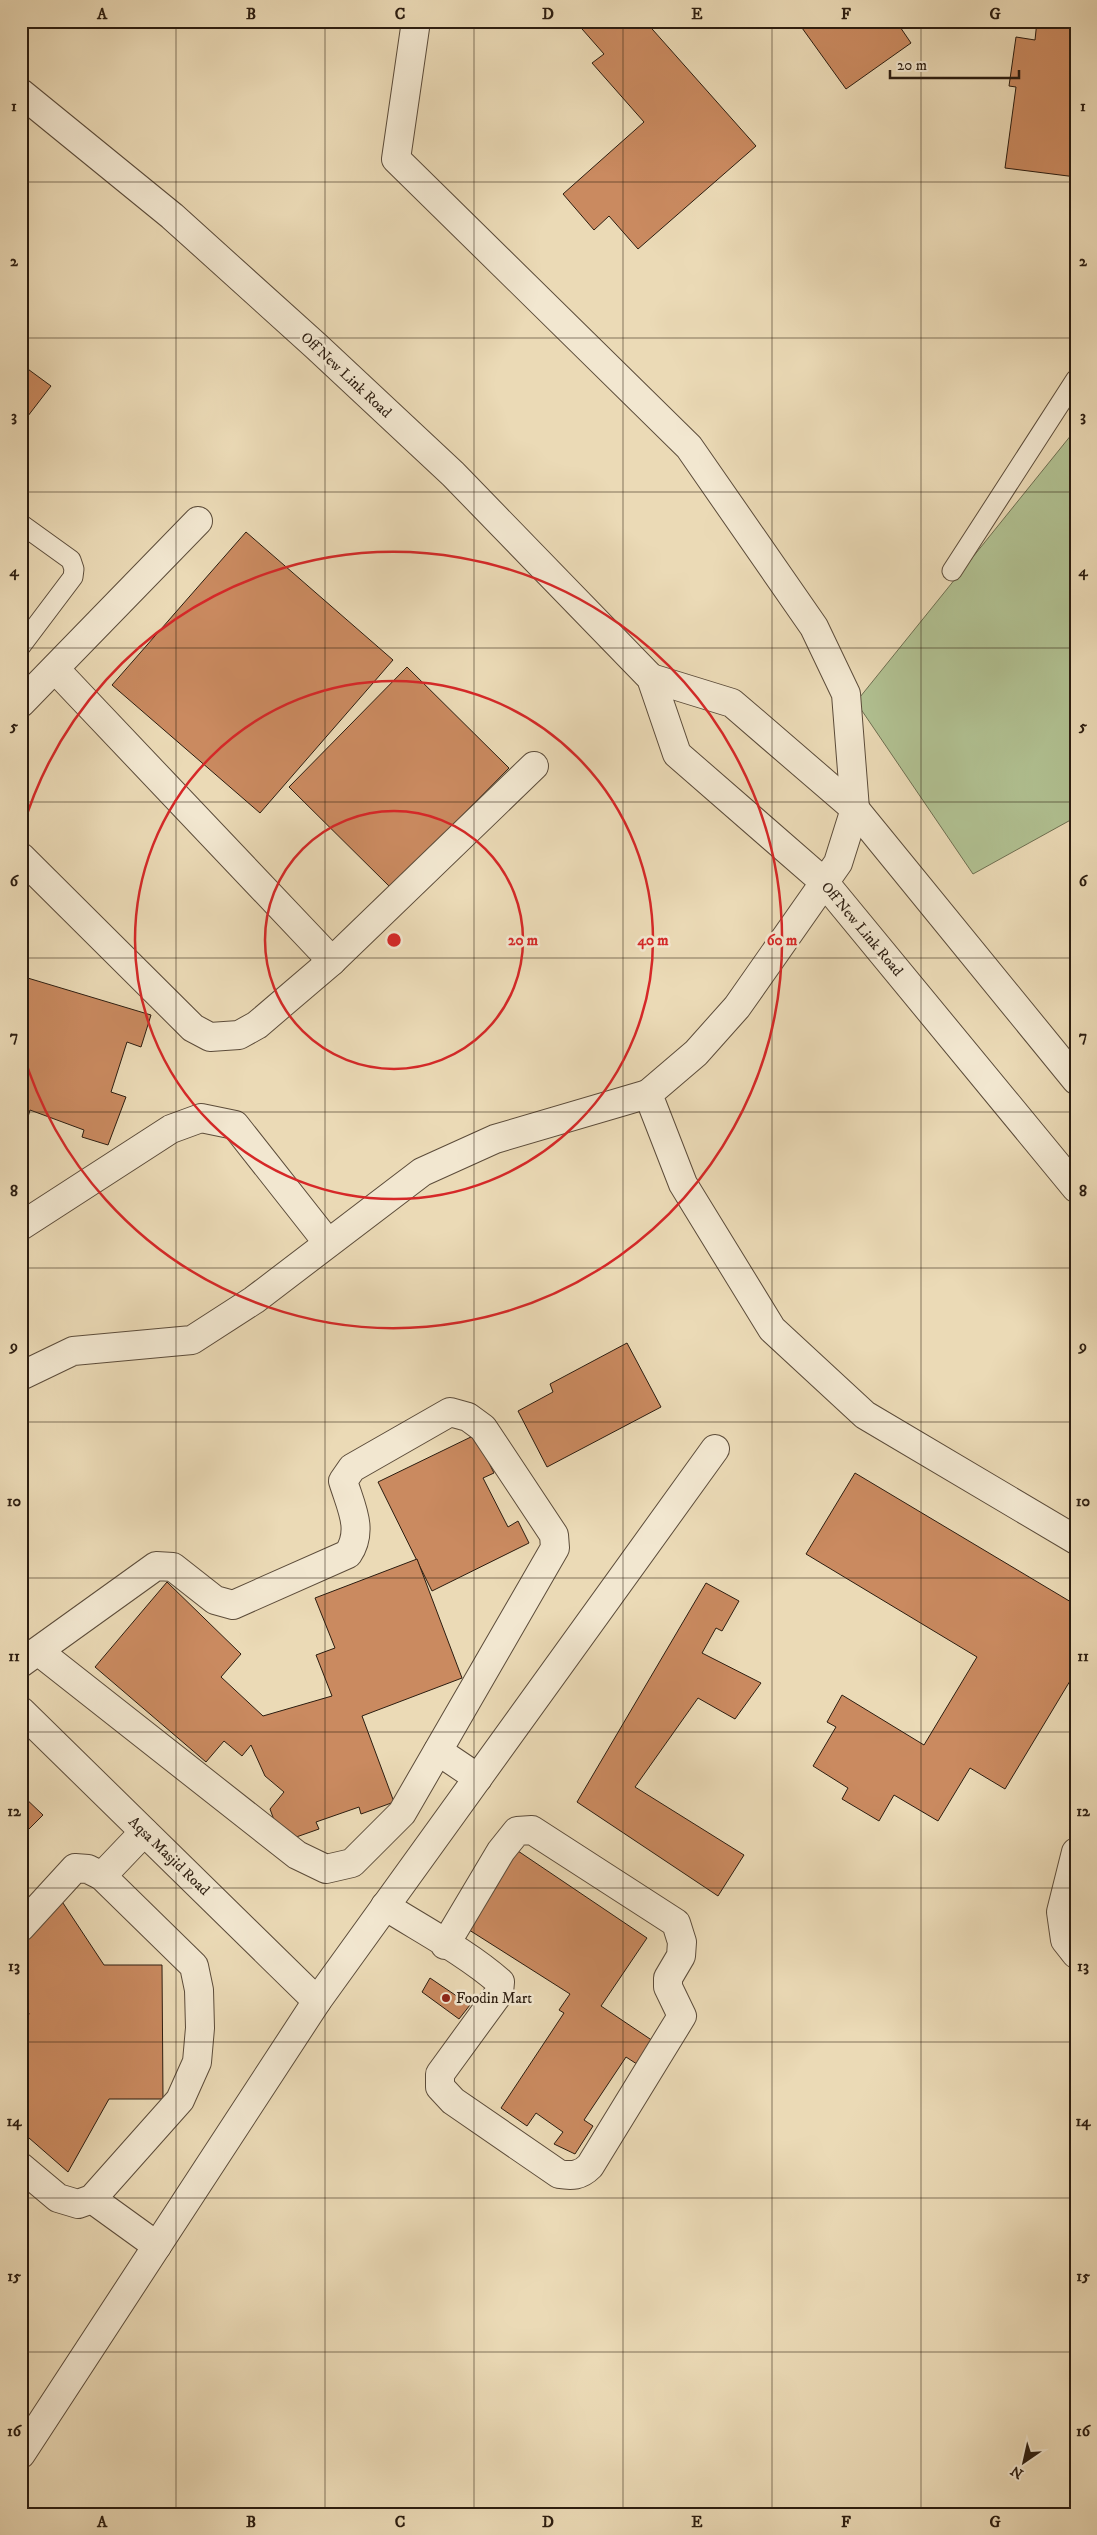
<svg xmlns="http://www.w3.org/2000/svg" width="1097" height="2535" font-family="'IM FELL DW Pica',serif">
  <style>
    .green { fill: #b1c192; stroke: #6e6f51 }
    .building { fill: #ca8a60; stroke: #2c1d10 }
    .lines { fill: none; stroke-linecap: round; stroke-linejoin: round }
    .lane-casing { stroke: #5c4c3a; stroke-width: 21 }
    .street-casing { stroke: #5c4c3a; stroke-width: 30 }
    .lane { stroke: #f2e7d0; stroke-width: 19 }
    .street { stroke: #f2e7d0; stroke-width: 28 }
    .grid { fill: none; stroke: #2c1d10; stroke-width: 1; stroke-opacity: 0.55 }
    .ring { fill: none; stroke: #d62828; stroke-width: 2.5 }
    .poi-dot { fill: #8f2418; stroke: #f2e7d0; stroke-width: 2 }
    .labels { text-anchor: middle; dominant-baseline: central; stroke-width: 5; stroke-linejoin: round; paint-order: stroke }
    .street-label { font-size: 15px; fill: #2c1d10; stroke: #f2e7d0 }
    .poi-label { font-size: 15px; fill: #2c1d10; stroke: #f2e7d0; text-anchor: start }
    .centre { fill: #d62828; stroke: #f2e7d0; stroke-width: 2.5 }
    .ring-label { font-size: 15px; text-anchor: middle; font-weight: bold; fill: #d62828; stroke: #f2e7d0; stroke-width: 5; stroke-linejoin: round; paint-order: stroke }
    .neatline { fill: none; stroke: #2c1d10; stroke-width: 2 }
    .grid-label { font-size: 16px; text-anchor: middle; font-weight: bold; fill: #2c1d10 }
  </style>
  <rect width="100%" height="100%" fill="#ebdab6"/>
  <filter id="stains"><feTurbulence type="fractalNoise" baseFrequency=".004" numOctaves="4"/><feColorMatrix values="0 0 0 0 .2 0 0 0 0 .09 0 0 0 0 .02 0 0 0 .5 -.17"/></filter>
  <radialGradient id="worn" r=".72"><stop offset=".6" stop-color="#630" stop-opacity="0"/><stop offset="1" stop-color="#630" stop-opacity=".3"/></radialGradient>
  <!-- green -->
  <polygon class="green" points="1076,429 1076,817 973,874 856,702"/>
  <!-- building -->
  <g class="building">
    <polygon points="575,21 645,21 756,146 638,249 609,216 594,230 563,194 644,122 592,63 604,54"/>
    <polygon points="797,21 896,21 911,43 846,89"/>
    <polygon points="1037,21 1076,21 1076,177 1005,168 1016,87 1009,86 1016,37 1035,40"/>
    <polygon points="21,364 51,386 21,425"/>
    <polygon points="246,532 393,660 260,813 112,685"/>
    <polygon points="407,667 509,768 391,888 289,787"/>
    <polygon points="21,976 151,1015 141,1047 127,1042 111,1092 126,1097 108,1145 82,1137 84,1130 30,1110 28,1117 21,1114"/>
    <polygon points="627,1343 661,1407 547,1467 518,1411 553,1392 550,1384"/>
    <polygon points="475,1435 494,1473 483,1478 508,1527 518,1521 529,1543 432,1591 378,1482"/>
    <polygon points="855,1473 1076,1605 1076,1671 1005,1789 970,1768 938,1821 894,1795 879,1821 842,1799 848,1788 813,1766 836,1727 827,1722 842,1695 924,1745 977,1657 806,1554"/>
    <polygon points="417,1559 462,1678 362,1716 394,1802 361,1814 359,1807 316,1822 319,1829 282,1842 270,1809 284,1792 265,1776 251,1745 242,1756 224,1741 206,1762 95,1667 167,1582 241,1654 221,1677 263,1716 332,1696 316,1655 335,1648 315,1598"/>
    <polygon points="706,1583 739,1601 722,1631 716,1628 702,1653 761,1683 735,1719 698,1698 635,1787 744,1855 718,1896 577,1802"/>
    <polygon points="21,1794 43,1815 21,1837"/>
    <polygon points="518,1851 647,1938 601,2006 656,2043 640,2066 626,2057 584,2120 593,2126 575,2154 554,2144 563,2132 536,2113 527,2126 501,2108 564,2013 559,2010 570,1994 466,1928"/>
    <polygon points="61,1900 104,1965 162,1965 163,2099 109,2099 68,2172 21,2131 21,2051 29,2013 21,2009 21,1947"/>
    <polygon points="430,1978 470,2005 459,2019 422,1992"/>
  </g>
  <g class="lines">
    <defs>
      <g id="lane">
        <polyline points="21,524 71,560 74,569 73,577 21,646"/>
        <polyline points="952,571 1076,379"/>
      </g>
      <g id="street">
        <polyline points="416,21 396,159 689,447 814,627 846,694 855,809 838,863 737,1007 696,1053 648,1094 683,1184 772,1329 865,1415 1076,1540"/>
        <polyline points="21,93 172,216 316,346 453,474 651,678 677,754 824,882 1076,1188"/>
        <polyline points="55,669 332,961"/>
        <polyline points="651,678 732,703 855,809 1076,1080"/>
        <polyline points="21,703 198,521"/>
        <polyline points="21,857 193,1028 210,1037 239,1035 257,1025 332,961 534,766"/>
        <polyline points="21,1226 171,1129 201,1118 235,1125 328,1243"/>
        <polyline points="21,1376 73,1351 192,1340 254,1300 422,1172 495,1139 648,1094"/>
        <path d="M21 1663 156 1566 173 1567 215 1600 233 1605 348 1554C364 1530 351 1507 343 1481L352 1468 450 1412 468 1417 483 1428 554 1535 555 1548 402 1813 352 1863 326 1869 297 1855 38 1651"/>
        <polyline points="21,1711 317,2001"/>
        <polyline points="438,1751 478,1778"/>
        <polyline points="1076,1852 1061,1912 1065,1940 1076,1954"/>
        <polyline points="102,1876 144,1832"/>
        <path d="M385 1906C423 1930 467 1953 500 1982L499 1993 440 2074V2087L453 2101 559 2174C572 2176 580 2176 590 2166L682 2016 668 1987V1978L681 1956 682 1942 676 1923 532 1830 517 1831 501 1851 445 1945"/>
        <polyline points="21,1927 75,1868 88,1869 102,1876 194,1966 199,1990 200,2028 197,2062 180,2100 92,2199 78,2204 58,2198 21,2167"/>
        <polyline points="92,2199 157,2246"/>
        <polyline points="21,2454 317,2001 715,1449"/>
      </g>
    </defs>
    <!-- lane casing -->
    <use href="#lane" class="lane-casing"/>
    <!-- street casing -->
    <use href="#street" class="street-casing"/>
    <!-- lane -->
    <use href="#lane" class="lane"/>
    <!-- street -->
    <use href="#street" class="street"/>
  </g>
  <!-- grid -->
  <path class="grid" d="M176 21V2514M325 21V2514M474 21V2514M623 21V2514M772 21V2514M921 21V2514M21 182H1076M21 338H1076M21 492H1076M21 648H1076M21 802H1076M21 958H1076M21 1112H1076M21 1268H1076M21 1422H1076M21 1578H1076M21 1732H1076M21 1888H1076M21 2042H1076M21 2198H1076M21 2352H1076"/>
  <!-- distance rings -->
  <g class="ring">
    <circle cx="394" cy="940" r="129"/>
    <circle cx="394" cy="940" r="259"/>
    <path d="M22 830A388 388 0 1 1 22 1050"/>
  </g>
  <!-- markers -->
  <circle class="poi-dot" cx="446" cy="1998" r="5"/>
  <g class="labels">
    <!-- street labels -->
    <g class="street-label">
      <text transform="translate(346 375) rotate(43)">Off New Link Road</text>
      <text transform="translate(862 929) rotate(50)">Off New Link Road</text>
      <text transform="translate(169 1856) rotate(44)">Aqsa Masjid Road</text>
    </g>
    <!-- poi labels -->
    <g class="poi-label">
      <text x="456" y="1998">Foodin Mart</text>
    </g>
  </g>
  <circle cx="394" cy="940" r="8" class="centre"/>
  <g class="ring-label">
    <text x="523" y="945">20 m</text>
    <text x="653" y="945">40 m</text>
    <text x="782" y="945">60 m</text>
  </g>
  <!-- margin -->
  <rect width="1097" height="2535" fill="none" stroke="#ebdab6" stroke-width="55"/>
  <!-- north arrow -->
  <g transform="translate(1024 2462) rotate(214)" stroke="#f2e7d0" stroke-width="4" paint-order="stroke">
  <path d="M0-4L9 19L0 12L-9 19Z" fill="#2c1d10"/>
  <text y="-8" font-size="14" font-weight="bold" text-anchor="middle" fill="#2c1d10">N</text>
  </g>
  <!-- scale -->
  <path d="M890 70v8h129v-8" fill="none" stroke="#2c1d10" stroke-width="2.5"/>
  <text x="897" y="70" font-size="15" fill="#2c1d10" stroke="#f2e7d0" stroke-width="4" paint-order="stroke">20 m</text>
  <rect x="28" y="28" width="1042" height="2480" class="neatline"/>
  <g class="grid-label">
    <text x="102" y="19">A</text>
    <text x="251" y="19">B</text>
    <text x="400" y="19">C</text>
    <text x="548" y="19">D</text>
    <text x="697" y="19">E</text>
    <text x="846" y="19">F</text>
    <text x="995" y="19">G</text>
    <text x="14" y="111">1</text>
    <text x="1083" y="111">1</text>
    <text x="14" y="266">2</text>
    <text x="1083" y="266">2</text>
    <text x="14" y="421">3</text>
    <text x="1083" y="421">3</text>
    <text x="14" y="576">4</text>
    <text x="1083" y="576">4</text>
    <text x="14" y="731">5</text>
    <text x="1083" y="731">5</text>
    <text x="14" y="886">6</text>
    <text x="1083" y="886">6</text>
    <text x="14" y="1041">7</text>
    <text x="1083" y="1041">7</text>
    <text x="14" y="1196">8</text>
    <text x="1083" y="1196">8</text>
    <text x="14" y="1351">9</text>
    <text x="1083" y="1351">9</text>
    <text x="14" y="1506">10</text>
    <text x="1083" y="1506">10</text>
    <text x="14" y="1661">11</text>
    <text x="1083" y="1661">11</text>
    <text x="14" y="1816">12</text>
    <text x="1083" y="1816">12</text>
    <text x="14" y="1971">13</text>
    <text x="1083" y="1971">13</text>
    <text x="14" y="2126">14</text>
    <text x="1083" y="2126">14</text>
    <text x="14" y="2281">15</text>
    <text x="1083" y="2281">15</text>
    <text x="14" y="2436">16</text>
    <text x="1083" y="2436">16</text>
    <text x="102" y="2527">A</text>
    <text x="251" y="2527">B</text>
    <text x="400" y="2527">C</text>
    <text x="548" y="2527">D</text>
    <text x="697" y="2527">E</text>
    <text x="846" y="2527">F</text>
    <text x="995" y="2527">G</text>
  </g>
  <rect width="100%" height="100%" filter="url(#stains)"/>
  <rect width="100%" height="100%" fill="url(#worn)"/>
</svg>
